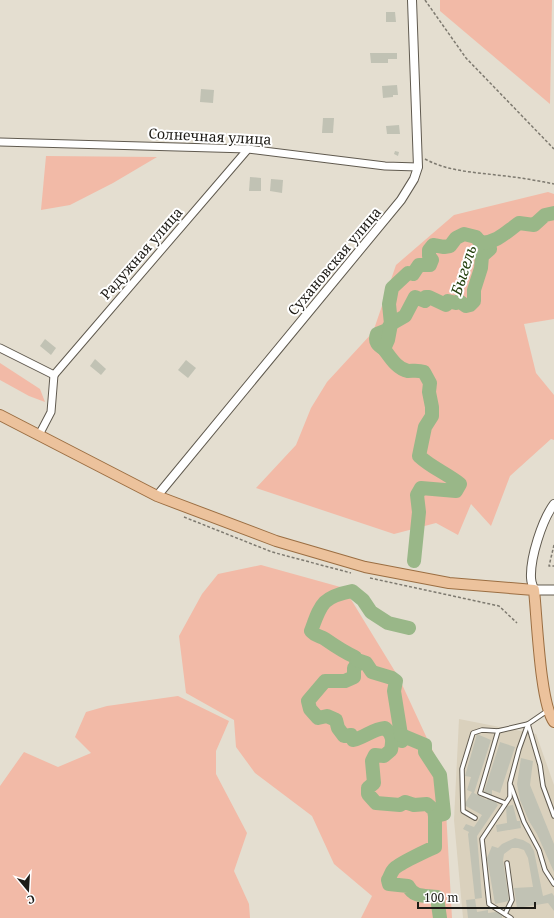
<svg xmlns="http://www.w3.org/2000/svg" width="554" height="918" font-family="'Noto Serif',serif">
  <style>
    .built { fill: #dad1bd }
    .green { fill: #f2baa7 }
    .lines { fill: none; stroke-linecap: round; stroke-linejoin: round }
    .river { stroke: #99b788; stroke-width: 14 }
    .building { fill: #c1c2b4 }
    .service-casing { stroke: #605a4f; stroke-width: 5.5 }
    .minor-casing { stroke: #605a4f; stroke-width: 9 }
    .tertiary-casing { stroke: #605a4f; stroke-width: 10 }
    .secondary-casing { stroke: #605a4f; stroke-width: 11 }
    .primary-casing { stroke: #9b6e42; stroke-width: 12 }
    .path { stroke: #7e7a70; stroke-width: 1.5; stroke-dasharray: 3 2; stroke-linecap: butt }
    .service { stroke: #fff; stroke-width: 3.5 }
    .minor { stroke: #fff; stroke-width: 7 }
    .tertiary { stroke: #fff; stroke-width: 8 }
    .secondary { stroke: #fff; stroke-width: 9 }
    .primary { stroke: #ecc29c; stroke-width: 10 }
    .labels { text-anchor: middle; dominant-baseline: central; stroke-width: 4; stroke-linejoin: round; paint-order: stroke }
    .street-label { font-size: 14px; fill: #1d1b16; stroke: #fff }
    .water-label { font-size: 15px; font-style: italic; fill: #23400e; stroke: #fff }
  </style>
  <rect width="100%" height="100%" fill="#e4ded0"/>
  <!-- built -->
  <polygon class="built" points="459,719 536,734 554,785 554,918 463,918 454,820"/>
  <!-- green -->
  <g class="green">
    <polygon points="440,0 552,0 550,104 440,11"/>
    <polygon points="46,156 157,157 113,183 70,205 41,210"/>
    <polygon points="548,192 554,194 554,319 524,324 536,373 554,395 554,440 551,439 510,476 491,526 471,504 458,535 436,523 394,534 256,488 296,445 311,408 327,382 373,332 396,265 454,215"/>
    <polygon points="0,363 40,389 45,402 29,396 0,380"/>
    <polygon points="261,565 344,588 399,678 444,775 452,918 361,918 372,896 334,864 312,816 255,773 236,747 234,720 186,693 179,636 202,594 218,574"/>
    <polygon points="178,696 229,721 216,751 216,774 247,833 234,871 249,904 250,918 0,918 0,786 24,752 58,767 91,753 75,737 86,712 107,706"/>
  </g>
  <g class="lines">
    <!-- river -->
    <g class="river">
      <path d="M384 349C378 345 374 342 377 334L387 330 391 324 405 316 415 297 425 301 426 297H429L446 305 448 301 456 303 459 301 466 306 470 305 474 301V290L481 268 482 256 490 249 488 243"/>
      <path d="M414 561 419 512 417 495 421 488 456 491 460 484C446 473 432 468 419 456L425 427 432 416V407L429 392 430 383 424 372C418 370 414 371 408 371 397 369 390 357 384 349L388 340 391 324 389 304 392 288 408 273 413 274 419 265H430L432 260 429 256V250L433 245 444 247 450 246 456 238 464 234 476 237 481 243C498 242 506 232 519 223L534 225 545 215 554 213"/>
      <path d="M409 628 388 623 371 612 363 600 352 591C322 597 321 604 311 631 315 636 320 636 325 639 335 646 344 652 355 657L357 665 354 668V677L345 681H325L308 701 310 709 318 718 327 716 336 720 338 728 344 736 351 735 353 740C365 737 373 729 385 728 393 735 393 740 391 750L384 756 375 755 372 761 374 783 368 788V794L376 803 400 805 405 802 414 805 427 804 434 810 435 816V847C428 850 398 864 394 869 391 872 390 877 388 880L389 884 408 886C414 898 425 895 437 897L440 918"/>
      <polyline points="357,660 366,663 372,672 392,678 396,681 394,691 402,741"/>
      <polyline points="401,735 425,745 425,752 440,775 444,814 436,816"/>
    </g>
  </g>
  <!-- building -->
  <g class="building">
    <polygon points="386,12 395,12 396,22 386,22"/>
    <polygon points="370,53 397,53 397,59 388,59 388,63 371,63"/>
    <polygon points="397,85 398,95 393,95 393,97 383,98 382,86"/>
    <polygon points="201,89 214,90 213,103 200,102"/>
    <polygon points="323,118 334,118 333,133 322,133"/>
    <polygon points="399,125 400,134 387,134 386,126"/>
    <polygon points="395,151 399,152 398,156 394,154"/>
    <polygon points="250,177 261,178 261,191 249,191"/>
    <polygon points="271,179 283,180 282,193 270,191"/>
    <polygon points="45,339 56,348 51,355 40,346"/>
    <polygon points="95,359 106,369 101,375 90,366"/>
    <polygon points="186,360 196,368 188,378 178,370"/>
    <polygon points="477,734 491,740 474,793 487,800 488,798 492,801 493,799 498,805 477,836 482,898 475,899 468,834 469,832 463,829 466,824 474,827 482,815 464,805 472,792 467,790 471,777 465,776"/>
    <polygon points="500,742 515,747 500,793 492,790 492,795 484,792"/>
    <polygon points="521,758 533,761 530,785 554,844 554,872 537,834 529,821 520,800 517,784"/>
    <polygon points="513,805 517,821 520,821 521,828 497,832 496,825 507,823 506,806"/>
    <polygon points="515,838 523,840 530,844 534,851 543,896 552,893 554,896 554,911 548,903 517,908 514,888 533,887 528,858 524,850 518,848 512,848 504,854 503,860 509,901 495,904 487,858 492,846 498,848 502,844"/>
    <polygon points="475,899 477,912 488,910 488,913 496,912 502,914 502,918 468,918 466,900"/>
  </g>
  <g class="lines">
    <defs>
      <g id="service">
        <polyline points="498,731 480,793 505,803"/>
        <polyline points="511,786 524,822 539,850 545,870 554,884"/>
        <polyline points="475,818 463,811 462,769 473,733 482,730 498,731 528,724 540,765 543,786 554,816"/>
        <polyline points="505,914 512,900 507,863"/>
        <polyline points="511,918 489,904 482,839 510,797 510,783 519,749 528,724 547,711"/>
      </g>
      <g id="minor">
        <polyline points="0,142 248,149 385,166 418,167"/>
        <polyline points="0,348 54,375"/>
        <polyline points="54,375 248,149"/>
        <polyline points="39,435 51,412 54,375"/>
      </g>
      <g id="tertiary">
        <polyline points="157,496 401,200 414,179 418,167 412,0"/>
        <path d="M534 590C533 586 531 582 531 578 530 558 542 520 554 504"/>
      </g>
      <polyline id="secondary" points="534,590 554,590"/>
      <path id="primary" d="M0 415 157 496 276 541 365 567 449 583 534 590C537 617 540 704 554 722"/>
    </defs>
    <!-- service casing -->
    <use href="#service" class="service-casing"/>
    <!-- minor casing -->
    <use href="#minor" class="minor-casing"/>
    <!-- tertiary casing -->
    <use href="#tertiary" class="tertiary-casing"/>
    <!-- secondary casing -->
    <use href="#secondary" class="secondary-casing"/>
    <!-- primary casing -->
    <use href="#primary" class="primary-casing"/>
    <!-- path -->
    <g class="path">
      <polyline points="425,0 466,58 554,149"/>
      <path d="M425 159C447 171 472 172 496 175 516 177 535 180 554 184"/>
      <polyline points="184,517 272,552 351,573"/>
      <polyline points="554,545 549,566 554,566"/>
      <polyline points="370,578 499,606 517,623"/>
    </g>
    <!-- service -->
    <use href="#service" class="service"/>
    <!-- minor -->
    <use href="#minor" class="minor"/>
    <!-- tertiary -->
    <use href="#tertiary" class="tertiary"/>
    <!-- secondary -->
    <use href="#secondary" class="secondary"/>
    <!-- primary -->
    <use href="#primary" class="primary"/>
  </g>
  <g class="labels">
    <!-- street labels -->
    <g class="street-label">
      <text transform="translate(210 136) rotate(3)">Солнечная улица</text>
      <text transform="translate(141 253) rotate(-49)">Радужная улица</text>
      <text transform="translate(334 261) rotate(-50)">Сухановская улица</text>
    </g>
    <!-- water labels -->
    <g class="water-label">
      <text transform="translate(463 270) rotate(-72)">Быгель</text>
    </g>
  </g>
  <!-- north arrow -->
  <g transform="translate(28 890) rotate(162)" stroke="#ffffff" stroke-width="3" paint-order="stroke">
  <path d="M0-3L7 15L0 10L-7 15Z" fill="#1d1b16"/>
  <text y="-6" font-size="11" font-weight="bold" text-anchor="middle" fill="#1d1b16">С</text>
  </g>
  <!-- scale -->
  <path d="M418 902v6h117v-6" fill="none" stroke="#1d1b16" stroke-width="2"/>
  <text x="424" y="902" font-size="12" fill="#1d1b16" stroke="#ffffff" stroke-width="3" paint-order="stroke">100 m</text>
</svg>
